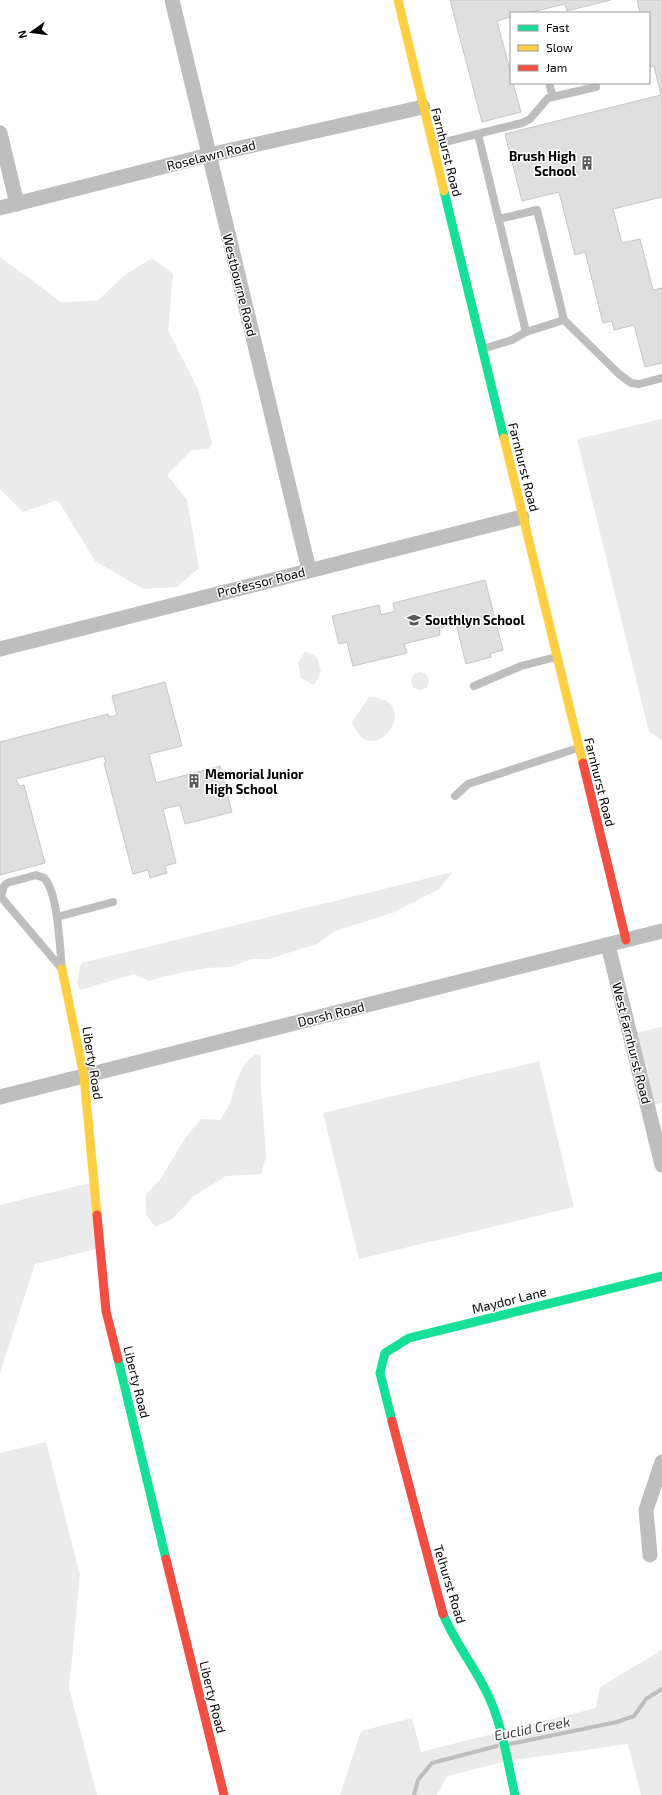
<svg xmlns="http://www.w3.org/2000/svg" width="662" height="1795" font-family="'Exo 2',sans-serif">
  <style>
    .green { fill: #ebebeb }
    .lines { fill: none; stroke-linecap: round; stroke-linejoin: round }
    .stream { stroke: #bebebe; stroke-width: 4 }
    .building { fill: #dfdfdf; stroke: #c6c6c6 }
    .lane { stroke: #bebebe; stroke-width: 8 }
    .street { stroke: #bebebe; stroke-width: 15 }
    .fast { stroke: #16e098; stroke-width: 9 }
    .slow { stroke: #ffcf43; stroke-width: 9 }
    .jam { stroke: #f24e42; stroke-width: 9 }
    .labels { text-anchor: middle; dominant-baseline: central; stroke-width: 3; stroke-linejoin: round; paint-order: stroke }
    .street-label { font-size: 13px; fill: #000; stroke: #fff }
    .poi-label { font-size: 13px; font-weight: bold; fill: #000; stroke: #fff; text-anchor: start }
    .water-label { font-size: 14px; font-style: italic; fill: #434343; stroke: #fff }
  </style>
  <rect width="100%" height="100%" fill="#fff"/>
  <!-- green -->
  <g class="green">
    <polygon points="0,257 61,302 97,301 125,275 152,258 173,274 168,330 198,389 212,443 209,449 192,450 167,475 187,500 199,568 177,587 143,589 95,561 58,500 23,512 0,489"/>
    <polygon points="662,419 662,740 649,732 577,439"/>
    <polygon points="305,651 317,657 321,672 314,685 301,678 298,663"/>
    <circle cx="420" cy="681" r="9"/>
    <path d="M369 697C427 698 372 776 352 722Z"/>
    <polygon points="453,872 439,889 395,912 335,931 317,944 269,959 251,959 230,967 206,968 165,976 149,981 134,974 80,990 77,984 81,963"/>
    <polygon points="662,1027 662,1103 648,1106 630,1034"/>
    <path d="M256 1054 261 1056V1086L266 1157 261 1174 226 1176 194 1196 172 1219 155 1227 146 1214V1194L159 1181 186 1137 201 1119 220 1120C224 1114 229 1107 231 1100 237 1082 238 1065 256 1054Z"/>
    <polygon points="539,1061 574,1207 359,1259 323,1113"/>
    <polygon points="94,1182 100,1248 35,1264 0,1373 0,1205"/>
    <polygon points="46,1442 80,1575 69,1688 97,1795 0,1795 0,1453"/>
    <polygon points="662,1650 662,1795 641,1795 628,1744 506,1761 447,1776 437,1795 340,1795 361,1731 412,1718 421,1752 596,1708 600,1687"/>
  </g>
  <g class="lines">
    <!-- stream -->
    <g class="stream">
      <polyline points="510,1744 617,1722 634,1716 646,1699 662,1689"/>
      <polyline points="414,1795 418,1780 432,1763 497,1746"/>
    </g>
  </g>
  <!-- building -->
  <g class="building">
    <polygon points="450,0 611,0 567,11 565,4 528,13 511,13 511,17 497,21 511,74 511,83 513,83 521,112 482,122"/>
    <polygon points="637,0 662,0 662,197 613,209 622,243 640,239 653,290 662,288 662,363 645,367 634,325 614,330 612,321 603,323 585,252 575,255 559,192 522,201 505,134 661,95 654,66 649,68 649,13 640,13"/>
    <polygon points="485,580 503,650 490,654 491,657 466,664 456,624 439,628 440,635 404,644 407,653 353,666 347,642 339,644 332,616 379,605 381,615 395,611 393,603"/>
    <polygon points="165,682 182,746 149,754 156,783 220,766 232,812 185,824 180,805 163,809 176,863 165,866 167,873 150,878 148,870 133,874 104,763 106,763 104,756 16,779 19,786 24,785 45,863 0,875 0,742 108,714 109,717 117,715 112,696"/>
  </g>
  <g class="lines">
    <!-- lane -->
    <g class="lane">
      <polyline points="549,83 553,97"/>
      <polyline points="478,134 526,332"/>
      <polyline points="433,145 522,123 530,119 548,98 596,87 595,83"/>
      <polyline points="499,219 537,210 564,320 619,374 631,383 639,384 662,378"/>
      <polyline points="482,349 512,340 526,332 564,320"/>
      <polyline points="474,686 521,666 556,657"/>
      <polyline points="455,796 468,784 578,748"/>
      <path d="M36 875 44 878C58 891 60 950 62 969L1 897 4 886 7 883Z"/>
      <polyline points="57,917 113,902"/>
    </g>
    <!-- street -->
    <g class="street">
      <polyline points="172,0 309,570"/>
      <polyline points="0,133 17,204"/>
      <polyline points="0,208 209,155 423,107"/>
      <polyline points="0,649 522,517"/>
      <polyline points="608,945 662,1165"/>
      <polyline points="0,1097 662,931"/>
      <polyline points="650,1555 646,1510 662,1462"/>
    </g>
    <!-- fast -->
    <g class="fast">
      <polyline points="444,191 504,438"/>
      <polyline points="118,1359 166,1559"/>
      <polyline points="392,1421 380,1373 385,1353 409,1338 662,1276"/>
      <path d="M443 1614C454 1641 472 1663 485 1689 502 1721 507 1760 515 1795"/>
    </g>
    <!-- slow -->
    <g class="slow">
      <polyline points="398,0 444,191"/>
      <polyline points="504,438 583,763"/>
      <polyline points="62,969 84,1076 97,1215"/>
    </g>
    <!-- jam -->
    <g class="jam">
      <polyline points="583,763 626,940"/>
      <polyline points="97,1215 106,1311 118,1359"/>
      <polyline points="392,1421 443,1614"/>
      <polyline points="166,1559 224,1795"/>
    </g>
  </g>
  <!-- icons -->
  <defs>
    <symbol id="building-bare" viewBox="-9 -9 18 18"><path d="M-4-6H4V6H1V3H-1V6H-4ZM-2.5-4.3h1.7v1.8h-1.7ZM.8-4.3h1.7v1.8H.8ZM-2.5-1h1.7V.8h-1.7ZM.8-1h1.7V.8H.8Z" fill="#595959" stroke="#fff" stroke-width="2.5" paint-order="stroke"/></symbol>
    <symbol id="school-bare" viewBox="-9 -9 18 18"><path d="M0-5L7-2L0 1L-7-2ZM-4 1L0 2.5L4 1V4Q0 6-4 4Z" fill="#595959" stroke="#fff" stroke-width="2.5" paint-order="stroke"/></symbol>
  </defs>
  <g fill-rule="evenodd">
    <use href="#building-bare" x="577" y="153" width="20" height="20"/>
    <use href="#school-bare" x="404" y="610" width="20" height="20"/>
    <use href="#building-bare" x="184" y="771" width="20" height="20"/>
  </g>
  <g class="labels">
    <!-- street labels -->
    <g class="street-label">
      <text transform="translate(447 152) rotate(76)">Farnhurst Road</text>
      <text transform="translate(211 155) rotate(-14)">Roselawn Road</text>
      <text transform="translate(240 285) rotate(76)">Westbourne Road</text>
      <text transform="translate(524 467) rotate(76)">Farnhurst Road</text>
      <text transform="translate(261 582) rotate(-14)">Professor Road</text>
      <text transform="translate(600 782) rotate(76)">Farnhurst Road</text>
      <text transform="translate(331 1014) rotate(-14)">Dorsh Road</text>
      <text transform="translate(632 1043) rotate(76)">West Farnhurst Road</text>
      <text transform="translate(93 1063) rotate(81)">Liberty Road</text>
      <text transform="translate(509 1300) rotate(-14)">Maydor Lane</text>
      <text transform="translate(137 1382) rotate(76)">Liberty Road</text>
      <text transform="translate(450 1584) rotate(73)">Telhurst Road</text>
      <text transform="translate(213 1697) rotate(76)">Liberty Road</text>
    </g>
    <!-- poi labels -->
    <g class="poi-label">
      <text x="576" y="156" text-anchor="end">Brush High<tspan x="576" dy="15">School</tspan></text>
      <text x="425" y="620">Southlyn School</text>
      <text x="205" y="774">Memorial Junior<tspan x="205" dy="15">High School</tspan></text>
    </g>
    <!-- water labels -->
    <g class="water-label">
      <text transform="translate(532 1728) rotate(-11)">Euclid Creek</text>
    </g>
  </g>
  <!-- legend -->
  <rect x="510" y="12" width="140" height="72" fill="#ffffff" stroke="#999999"/>
  <rect x="518" y="25" width="20" height="6" fill="#16e098" stroke="#999999"/>
  <text x="546" y="32" font-size="12" fill="#000000">Fast</text>
  <rect x="518" y="45" width="20" height="6" fill="#ffcf43" stroke="#999999"/>
  <text x="546" y="52" font-size="12" fill="#000000">Slow</text>
  <rect x="518" y="65" width="20" height="6" fill="#f24e42" stroke="#999999"/>
  <text x="546" y="72" font-size="12" fill="#000000">Jam</text>
  <!-- north arrow -->
  <g transform="translate(32 32) rotate(256)" stroke="#ffffff" stroke-width="3" paint-order="stroke">
  <path d="M0-3L7 15L0 10L-7 15Z" fill="#000000"/>
  <text y="-6" font-size="11" font-weight="bold" text-anchor="middle" fill="#000000">N</text>
  </g>
</svg>
